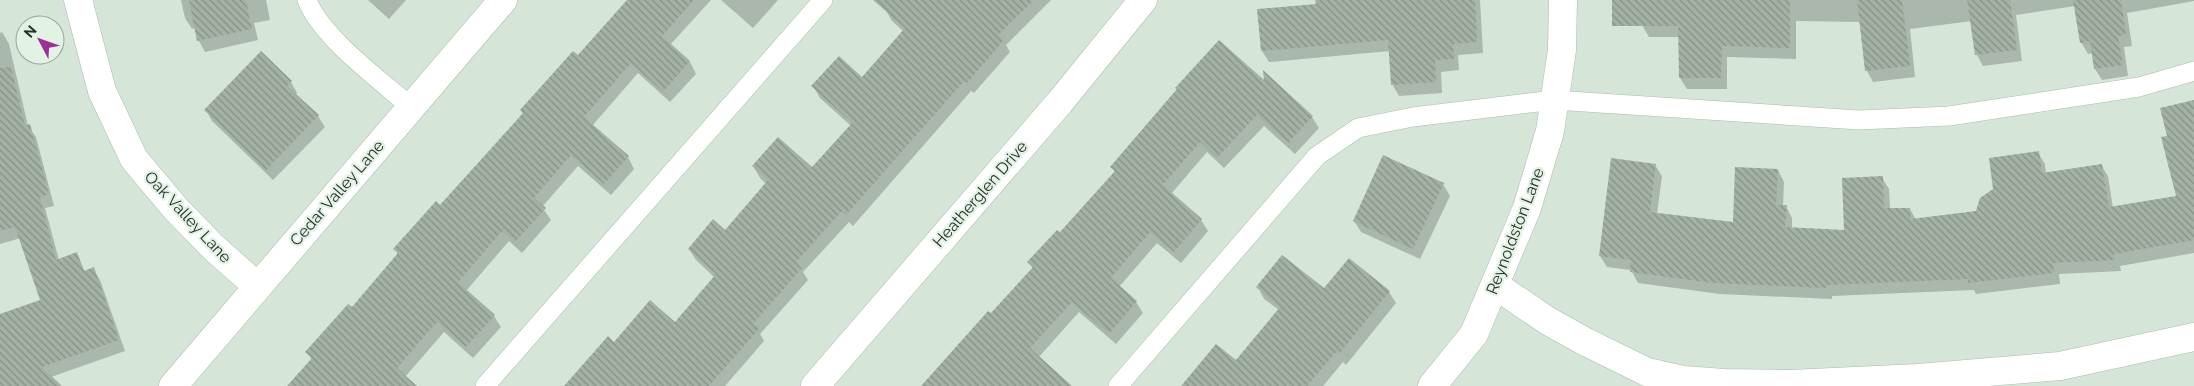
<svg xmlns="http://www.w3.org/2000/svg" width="2194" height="386" font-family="Raleway,sans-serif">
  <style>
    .shadow { fill: #0003 }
    .building { fill: url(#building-back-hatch) }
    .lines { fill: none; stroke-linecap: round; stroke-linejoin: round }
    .lane-casing { stroke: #acbbae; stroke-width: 20 }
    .street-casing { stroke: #acbbae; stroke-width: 29 }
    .secondary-casing { stroke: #acbbae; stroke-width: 29 }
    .lane { stroke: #fff; stroke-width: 19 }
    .street { stroke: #fff; stroke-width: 28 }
    .secondary { stroke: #fff; stroke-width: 28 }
    .labels { text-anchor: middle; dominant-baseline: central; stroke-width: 4.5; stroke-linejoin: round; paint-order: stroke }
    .street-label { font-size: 16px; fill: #282e29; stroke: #e2f2e5 }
  </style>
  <defs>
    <pattern id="building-back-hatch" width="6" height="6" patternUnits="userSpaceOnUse" patternTransform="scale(1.25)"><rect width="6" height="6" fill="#a3b2a5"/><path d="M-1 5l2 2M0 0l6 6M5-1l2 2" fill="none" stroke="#859186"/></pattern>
  </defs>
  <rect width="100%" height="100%" fill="#d5e5d7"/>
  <!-- shadow -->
  <g class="shadow">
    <polygon points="181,0 266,0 270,20 254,23 258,40 205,52 199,41 196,28 192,29 185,18"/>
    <polygon points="368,0 406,0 389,19"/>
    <polygon points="628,0 711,0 670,45 690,62 696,74 670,102 638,73 592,126 628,157 634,169 611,195 578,166 542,207 551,220 522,253 509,241 466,291 494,316 501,327 473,358 444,332 405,377 414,386 289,386 312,360 307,352 352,309 398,255 395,249 440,207"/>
    <polygon points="721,0 778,0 753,28"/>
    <polygon points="893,0 1051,0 1006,45 1010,52 974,93 971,91 853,226 849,222 803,272 808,280 760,334 764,341 725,386 566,386 614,344 675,323 715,278 696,260 689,249 725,231 766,184 760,178 753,166 812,169 851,126 820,98 813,86 862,79 903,31 892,21 885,9"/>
    <polygon points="1317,0 1480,0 1483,53 1458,55 1459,70 1441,72 1442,93 1399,96 1392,84 1390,51 1269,62 1262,51 1258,11 1317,5"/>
    <polygon points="1642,0 2194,0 2194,1 2127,13 2132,46 2124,47 2128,76 2102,80 2095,69 2093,53 2088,54 2081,42 2075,6 2016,15 2022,61 1983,66 1977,55 1972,21 1910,29 1915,77 1873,82 1867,71 1861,22 1796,21 1796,59 1727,57 1727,89 1687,89 1680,78 1680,37 1649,37 1642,25"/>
    <polygon points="2,32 9,44 28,126 36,137 54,206 45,208 59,260 76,254 85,272 93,269 100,280 125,351 51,377 60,386 0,386 0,316 42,301 21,238 0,244 0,33"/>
    <polygon points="291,82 297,93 295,96 318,116 325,127 273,180 212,121 206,110"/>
    <polygon points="1265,84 1312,117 1319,128 1295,154 1264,126 1224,168 1207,152 1171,194 1201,220 1208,231 1181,263 1157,243 1119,287 1136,302 1143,313 1116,344 1079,312 1038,358 1062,386 923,386 1033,269 1029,262 1060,234 1115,172 1112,167"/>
    <polygon points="2194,102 2194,253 2120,266 2121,271 2059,274 2060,284 1976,294 1974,290 1832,296 1832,299 1720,294 1638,283 1631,270 1607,267 1600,256 1655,165 1662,176 1657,214 1734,223 1778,170 1784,182 1783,206 1786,206 1792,218 1792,229 1845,231 1882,178 1889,189 1890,209 1910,209 1916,220 1976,212 2038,153 2045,164 2046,174 2101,165 2108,176 2113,208 2177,197 2169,137"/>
    <polygon points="1443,184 1450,196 1420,259 1361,232 1354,221"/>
    <polygon points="1258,287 1389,292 1396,303 1346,365 1343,362 1323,386 1183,386 1236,361 1279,310 1264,299"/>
  </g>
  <!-- building -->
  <g class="building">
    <polygon points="189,0 246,0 252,29 197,41"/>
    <polygon points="627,0 694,0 662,36 690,61 663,92 631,63 584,117 629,156 604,184 571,155 534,198 546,208 515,242 502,231 458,282 495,315 466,347 437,322 397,368 417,386 287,386 312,358 305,352 348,304 352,307 398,253 393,249 436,201 440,205 523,113 520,110 573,51 578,55"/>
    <polygon points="873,0 1034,0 998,35 1004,40 967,83 964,81 846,215 842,211 796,262 802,268 753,324 759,329 709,386 564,386 608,336 614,342 650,300 675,322 716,274 688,249 713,219 725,230 768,180 752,166 778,137 812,167 852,123 811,86 839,56 862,77 905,28"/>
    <polygon points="1315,0 1475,0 1477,42 1453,44 1454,59 1435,60 1436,82 1391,85 1388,40 1261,51 1257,9 1316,4"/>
    <polygon points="1612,0 1790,0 1790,48 1722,46 1721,78 1679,78 1678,26 1612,26"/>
    <polygon points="1857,0 1902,0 1910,66 1865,71"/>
    <polygon points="1967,0 2010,0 2017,50 1975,55"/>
    <polygon points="2073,0 2121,0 2126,34 2118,36 2123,65 2094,69 2090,41 2080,43"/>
    <polygon points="1219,40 1264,80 1263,70 1313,116 1288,143 1257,115 1217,158 1200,142 1163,185 1202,219 1174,252 1150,232 1111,278 1137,301 1109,334 1072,302 1030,348 1072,386 921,386 988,311 991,313 1033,267 1027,262 1057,230 1060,232 1115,171 1110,167 1177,89 1175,88"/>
    <polygon points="261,51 292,81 287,86 319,115 266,170 204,110"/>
    <polygon points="11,67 25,126 30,124 49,194 40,197 56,260 77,252 84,271 94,267 119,340 42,367 62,386 0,386 0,314 40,300 15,227 0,231 0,68"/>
    <polygon points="2194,100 2194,240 2114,254 2115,260 2053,263 2054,273 1968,283 1968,279 1827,285 1826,288 1713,283 1630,272 1631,260 1599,256 1611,158 1656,164 1650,212 1733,222 1735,167 1778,169 1776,205 1787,205 1785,227 1844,230 1842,178 1883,176 1884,208 1910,208 1911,219 1976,211 1980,198 1993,189 1989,158 2039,151 2042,173 2102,164 2109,207 2176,196 2161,137 2167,136 2160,108"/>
    <polygon points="1383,155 1444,183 1413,249 1353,221"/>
    <polygon points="1282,255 1324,288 1349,258 1390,291 1339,354 1336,352 1307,386 1181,386 1216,344 1236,360 1280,307 1256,287"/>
  </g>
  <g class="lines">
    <defs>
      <g id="lane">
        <path d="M307 0C321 37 380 80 411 107"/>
        <polyline points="485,386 823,0"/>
        <polyline points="1118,386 1317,156 1358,128 1413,117 1554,100 1859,120 1949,116 2139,87 2194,71"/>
      </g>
      <g id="street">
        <polyline points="78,0 102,91 134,159 176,209 213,247 257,286"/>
        <polyline points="1495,285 1548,321 1584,341 1647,372 1683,380 1724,383 1791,384 1918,378 2060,366 2194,337"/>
        <polyline points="173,386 503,0"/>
        <polyline points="815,386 1060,102 1143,0"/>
      </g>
      <polyline id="secondary" points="1432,386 1474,334 1527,208 1550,131 1562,50 1563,0"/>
    </defs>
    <!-- lane casing -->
    <use href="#lane" class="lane-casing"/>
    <!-- street casing -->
    <use href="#street" class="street-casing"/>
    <!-- secondary casing -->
    <use href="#secondary" class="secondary-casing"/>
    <!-- lane -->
    <use href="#lane" class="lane"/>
    <!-- street -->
    <use href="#street" class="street"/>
    <!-- secondary -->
    <use href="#secondary" class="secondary"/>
  </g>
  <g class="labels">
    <!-- street labels -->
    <g class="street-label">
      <text transform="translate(337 193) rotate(-49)">Cedar Valley Lane</text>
      <text transform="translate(980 194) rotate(-49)">Heatherglen Drive</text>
      <text transform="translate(188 217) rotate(47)">Oak Valley Lane</text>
      <text transform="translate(1515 231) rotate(-69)">Reynoldston Lane</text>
    </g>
  </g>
  <!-- north arrow -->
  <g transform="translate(40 40) rotate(311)"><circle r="24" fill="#e2f2e5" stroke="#98a49a"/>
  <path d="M0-4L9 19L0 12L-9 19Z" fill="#9a3193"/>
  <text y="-8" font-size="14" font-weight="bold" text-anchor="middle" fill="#282e29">N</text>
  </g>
</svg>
